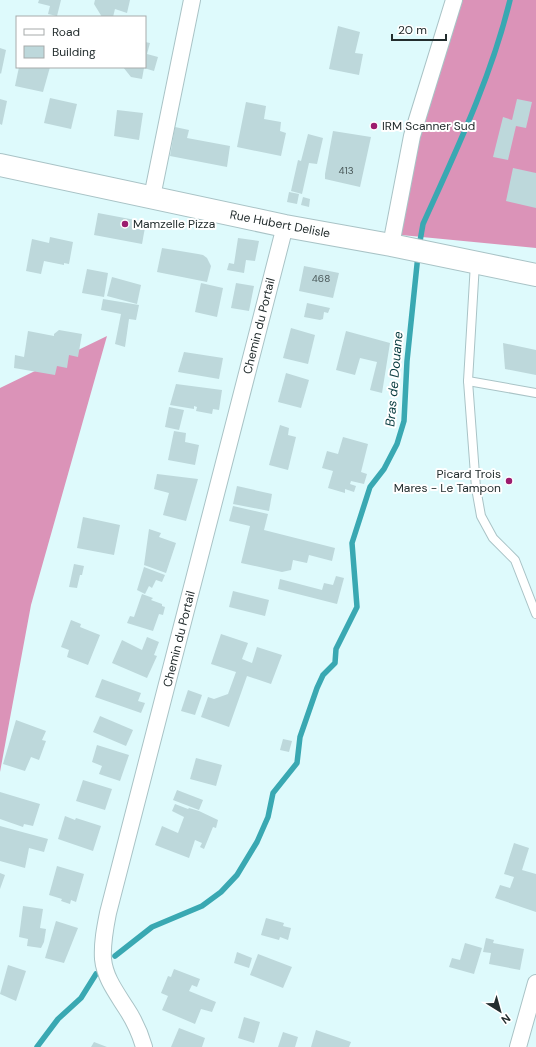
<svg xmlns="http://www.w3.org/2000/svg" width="536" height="1047" font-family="'DM Sans',sans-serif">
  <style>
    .forest { fill: #db93b8 }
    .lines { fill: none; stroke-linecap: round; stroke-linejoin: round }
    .stream { stroke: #39a8b2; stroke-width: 5.5 }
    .building { fill: #bdd8db }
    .lane-casing { stroke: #a9c3c6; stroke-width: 10 }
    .street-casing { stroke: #a9c3c6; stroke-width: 18 }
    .secondary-casing { stroke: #a9c3c6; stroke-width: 24 }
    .lane { stroke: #fff; stroke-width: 8 }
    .street { stroke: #fff; stroke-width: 16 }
    .secondary { stroke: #fff; stroke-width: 22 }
    .poi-dot { fill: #9c1b6e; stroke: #fff; stroke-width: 1.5 }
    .labels { text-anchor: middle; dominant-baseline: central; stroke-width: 4; stroke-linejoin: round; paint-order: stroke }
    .number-label { font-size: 10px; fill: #4a5859 }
    .poi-label { font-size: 12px; fill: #232d2e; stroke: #fff; text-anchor: start }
    .street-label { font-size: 12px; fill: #232d2e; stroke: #fff }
    .water-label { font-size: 13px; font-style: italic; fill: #083c40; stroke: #fff }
  </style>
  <rect width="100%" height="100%" fill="#defafc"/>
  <!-- forest -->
  <g class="forest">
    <polygon points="446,0 536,0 536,248 391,234"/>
    <polygon points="107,336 31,605 0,772 0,388"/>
  </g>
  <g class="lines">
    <!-- stream -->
    <g class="stream">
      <path d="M419 247 423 224C456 151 491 78 510 0"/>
      <polyline points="115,956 152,927 202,906 221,892 237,875 257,842 268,817 273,793 297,763 300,737 317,688 323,675 335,663 336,649 357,607 352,543 370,487 384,469 397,444 404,421 407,361 418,255"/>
      <polyline points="37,1047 58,1019 81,998 96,974"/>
    </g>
  </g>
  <!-- building -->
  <g class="building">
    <polygon points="39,0 61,0 57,16 48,14 50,6 38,3"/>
    <polygon points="95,0 130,0 127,13 115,9 113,17 102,17 94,4"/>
    <polygon points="338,26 360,32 355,53 363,54 359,75 329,69"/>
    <polygon points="145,42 150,43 147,54 158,57 154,71 144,68 142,79 131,77 123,67 145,67"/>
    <polygon points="0,48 6,50 1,74 0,73"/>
    <polygon points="19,67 50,67 43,92 15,86"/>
    <polygon points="50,98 77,104 71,129 44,123"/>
    <polygon points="0,99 7,101 2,125 0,124"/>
    <polygon points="517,99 532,102 526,128 516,126 508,160 493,157 503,117 512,120"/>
    <polygon points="246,102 266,106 264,119 281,122 280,131 286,133 281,156 237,147"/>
    <polygon points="117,110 143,113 139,140 114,136"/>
    <polygon points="175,127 189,130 187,138 230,146 227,167 170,156"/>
    <polygon points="333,131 371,137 360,187 325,179 325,174"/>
    <polygon points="308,134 323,138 317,164 309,163 302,194 291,191 298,160 301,161"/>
    <polygon points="513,168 536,173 536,208 506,201"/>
    <polygon points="289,192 299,194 297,204 287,202"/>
    <polygon points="303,197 310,199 309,207 301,205"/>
    <polygon points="98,213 146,222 142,244 94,235"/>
    <polygon points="50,237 73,242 69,264 64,263 64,265 44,261 41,274 26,271 32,239 49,243"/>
    <polygon points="238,238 259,241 255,261 246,260 244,273 227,270 229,263 234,264"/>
    <polygon points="162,248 198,254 203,255 207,258 211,266 207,282 157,272"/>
    <polygon points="304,266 339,273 333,298 299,291"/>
    <polygon points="87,269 108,273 104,297 82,293"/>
    <polygon points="112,277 141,285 137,304 107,296"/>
    <polygon points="201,283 223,288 217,317 195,312"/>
    <polygon points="236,283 254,286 249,311 231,308"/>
    <polygon points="103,299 139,305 136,320 129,319 125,347 115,344 121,314 101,310"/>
    <polygon points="307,303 330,308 328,313 324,312 323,319 320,320 304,317"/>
    <polygon points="291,328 315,335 308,364 283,358"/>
    <polygon points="59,330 82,334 78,357 69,355 67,368 57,366 55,375 14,368 15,355 24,357 28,331 54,336 54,334"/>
    <polygon points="346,331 390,343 382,393 370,390 377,362 360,358 355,375 336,370"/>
    <polygon points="503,343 536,350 536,375 505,369"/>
    <polygon points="184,352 223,358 219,379 178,372"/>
    <polygon points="286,373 309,380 301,408 278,402"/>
    <polygon points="176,384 222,390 219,410 213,409 212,414 196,411 197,407 194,406 194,409 170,405"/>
    <polygon points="169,407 184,410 179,430 165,427"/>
    <polygon points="280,425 289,428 288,435 296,437 288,470 269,465"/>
    <polygon points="174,431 186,433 185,442 199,445 195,465 168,460"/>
    <polygon points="343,437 368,444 361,472 367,474 364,484 351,481 350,484 356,486 354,492 345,489 345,493 328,488 333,471 322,468 327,451 338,454"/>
    <polygon points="157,474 198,479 186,521 163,515 169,493 154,489"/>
    <polygon points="237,486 272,494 269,511 233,504"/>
    <polygon points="233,506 268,514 264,530 335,548 332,561 309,555 307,563 293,560 291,570 282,572 241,563 250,526 229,521"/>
    <polygon points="83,517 120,525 114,555 77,548"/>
    <polygon points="149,529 161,533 159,537 176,543 166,573 144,565"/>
    <polygon points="74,564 84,566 82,575 80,575 77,588 69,587"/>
    <polygon points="144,567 165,575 162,582 156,580 152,588 149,586 145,594 137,590"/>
    <polygon points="336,576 344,578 337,604 278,589 280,579 322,590 324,583 333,585"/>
    <polygon points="233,591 269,600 265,616 229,607"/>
    <polygon points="142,594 153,598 151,600 162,604 162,606 165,607 163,615 159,614 153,631 127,623 130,616 134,617"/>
    <polygon points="71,620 81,624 80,627 100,635 88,665 67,657 69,650 61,647"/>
    <polygon points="221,634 248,643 242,659 252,663 257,647 282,655 271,684 247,676 229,727 201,717 208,697 214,699 228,694 236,672 211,664"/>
    <polygon points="147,637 159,642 154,655 157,656 147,678 112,663 122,640 142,650"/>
    <polygon points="102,679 141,693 138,701 145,703 141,713 95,697"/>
    <polygon points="188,690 202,695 195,715 181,711"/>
    <polygon points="100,716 133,730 126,746 93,732"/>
    <polygon points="16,720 46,731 42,740 46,741 39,760 31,757 25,771 3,764"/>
    <polygon points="283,739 292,741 289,752 280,750"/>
    <polygon points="97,745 129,755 120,781 99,774 102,766 92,762"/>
    <polygon points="196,758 222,765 216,786 190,779"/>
    <polygon points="83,780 112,789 105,810 76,801"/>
    <polygon points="177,790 203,800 199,810 173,800"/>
    <polygon points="0,792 40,804 33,826 24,824 23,827 0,819"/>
    <polygon points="175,804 188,809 189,808 199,811 218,820 216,828 213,827 204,849 200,847 202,843 195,840 189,858 155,845 162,826 178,833 184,817 172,811"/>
    <polygon points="65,816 75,820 76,818 101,826 93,851 58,839"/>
    <polygon points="0,826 48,839 44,852 29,848 25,868 0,861"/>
    <polygon points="514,843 529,848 522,870 536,874 536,912 495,898 500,885 510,888 514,877 504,874"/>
    <polygon points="57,866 84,874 76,902 71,900 70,904 61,901 62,899 49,895"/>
    <polygon points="0,873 5,875 0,889"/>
    <polygon points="23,906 43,909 40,928 46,929 44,942 41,948 27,946 28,939 19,937"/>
    <polygon points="266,918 284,923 283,926 291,928 288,940 280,937 279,940 261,935"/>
    <polygon points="56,921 78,928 64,963 45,958"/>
    <polygon points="486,938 494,940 493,943 524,949 520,970 489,964 491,953 483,952"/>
    <polygon points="465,943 482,948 474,974 449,967 452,958 460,960"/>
    <polygon points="237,952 252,958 249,968 234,963"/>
    <polygon points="258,954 292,967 283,988 250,975"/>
    <polygon points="8,965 26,971 16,1001 0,994"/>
    <polygon points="174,969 200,979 197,987 192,985 189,991 216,1002 212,1012 201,1009 195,1024 162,1010 168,996 161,993 168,976 171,977"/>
    <polygon points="244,1017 260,1022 254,1043 238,1038"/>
    <polygon points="179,1028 205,1038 202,1047 171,1047"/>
    <polygon points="316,1030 351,1042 349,1047 311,1047"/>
    <polygon points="283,1032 298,1037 295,1047 278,1047"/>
    <polygon points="94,1042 107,1047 91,1047"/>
  </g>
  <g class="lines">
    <defs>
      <g id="lane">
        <polyline points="475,263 468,381 476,488 481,516 493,538 515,560 536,614"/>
        <polyline points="468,381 536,393"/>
      </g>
      <g id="street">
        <polyline points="152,197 192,0"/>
        <polyline points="391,245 412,136 454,0"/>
        <path d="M144 1047C140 1033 134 1020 126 1008 116 992 105 978 103 959 102 943 105 928 108 913L285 226"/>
        <polyline points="518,1047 536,983"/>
      </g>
      <polyline id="secondary" points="0,165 285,226 391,245 536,275"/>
    </defs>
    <!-- lane casing -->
    <use href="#lane" class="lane-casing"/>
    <!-- street casing -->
    <use href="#street" class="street-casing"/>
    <!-- secondary casing -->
    <use href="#secondary" class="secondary-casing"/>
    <!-- lane -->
    <use href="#lane" class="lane"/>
    <!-- street -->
    <use href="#street" class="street"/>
    <!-- secondary -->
    <use href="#secondary" class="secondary"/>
  </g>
  <!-- markers -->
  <g class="poi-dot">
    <circle cx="374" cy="126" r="4"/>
    <circle cx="125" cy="224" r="4"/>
    <circle cx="509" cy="481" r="4"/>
  </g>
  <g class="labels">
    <!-- number labels -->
    <g class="number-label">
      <text x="346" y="170">413</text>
      <text x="321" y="278">468</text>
    </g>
    <!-- poi labels -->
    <g class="poi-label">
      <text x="382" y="126">IRM Scanner Sud</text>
      <text x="133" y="224">Mamzelle Pizza</text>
      <text x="501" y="474" text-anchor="end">Picard Trois<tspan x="501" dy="14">Mares - Le Tampon</tspan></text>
    </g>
    <!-- street labels -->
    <g class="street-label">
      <text transform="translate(280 224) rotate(11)">Rue Hubert Delisle</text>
      <text transform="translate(259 326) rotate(-76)">Chemin du Portail</text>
      <text transform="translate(179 639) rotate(-76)">Chemin du Portail</text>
    </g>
    <!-- water labels -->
    <g class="water-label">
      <text transform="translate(394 379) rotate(-85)">Bras de Douane</text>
    </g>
  </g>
  <!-- legend -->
  <rect x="16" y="16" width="130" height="52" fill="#ffffff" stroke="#a7abab"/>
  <rect x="24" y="29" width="20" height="6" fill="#ffffff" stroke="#a7abab"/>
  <text x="52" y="36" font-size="12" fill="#232d2e">Road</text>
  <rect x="24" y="46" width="20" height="12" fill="#bdd8db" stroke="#a7abab"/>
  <text x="52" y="56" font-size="12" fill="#232d2e">Building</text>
  <!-- north arrow -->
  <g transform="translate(500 1011) rotate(143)" stroke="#ffffff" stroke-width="3" paint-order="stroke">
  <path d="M0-3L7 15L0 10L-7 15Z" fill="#232d2e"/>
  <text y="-6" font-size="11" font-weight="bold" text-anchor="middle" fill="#232d2e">N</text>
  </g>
  <!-- scale -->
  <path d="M392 34v6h54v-6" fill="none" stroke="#232d2e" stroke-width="2"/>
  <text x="398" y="34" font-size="12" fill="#232d2e" stroke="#ffffff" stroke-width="3" paint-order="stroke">20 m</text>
</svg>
